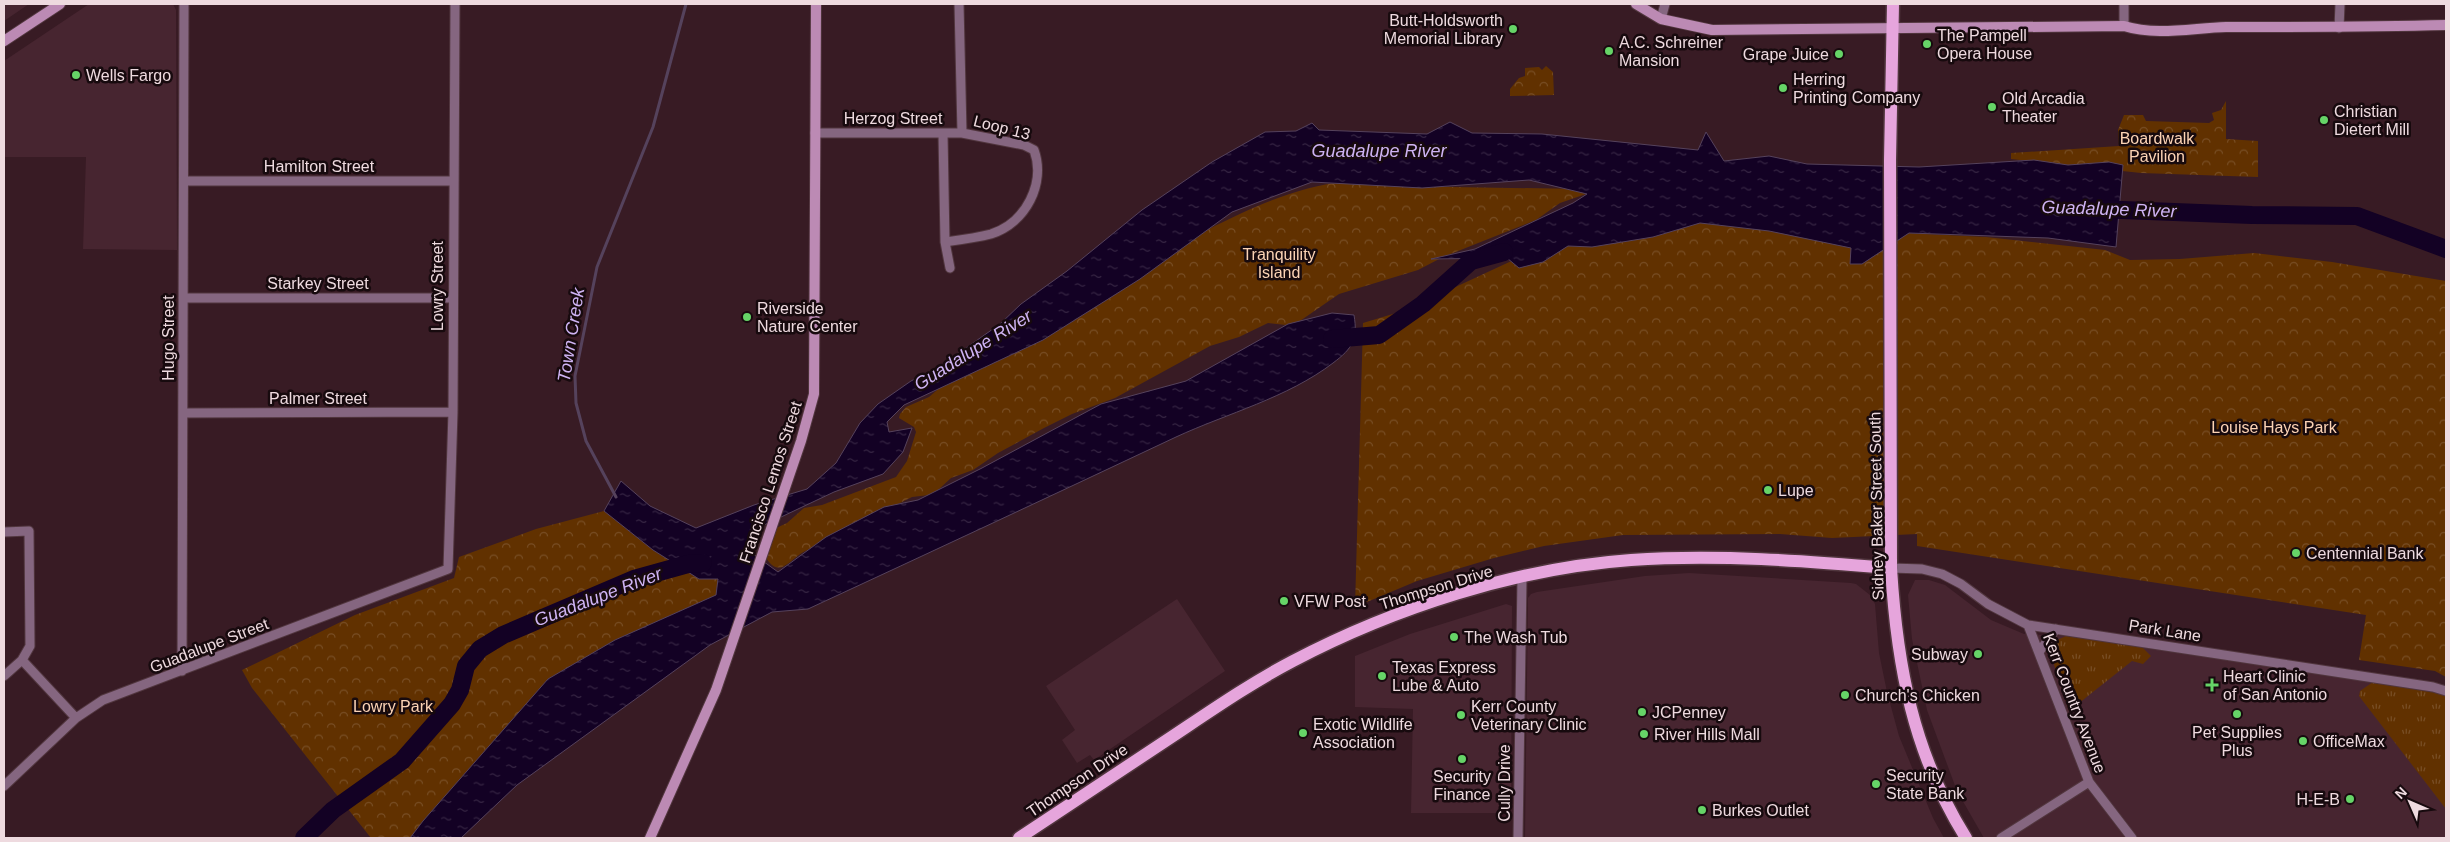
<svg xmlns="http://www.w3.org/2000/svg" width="2450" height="842" font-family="Arial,sans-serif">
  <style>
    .built { fill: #472530 }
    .grass { fill: url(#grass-tufts) }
    .park { fill: url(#park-crowns) }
    .water { fill: url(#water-ripples); stroke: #55425c }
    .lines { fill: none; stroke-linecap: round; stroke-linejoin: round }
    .stream { stroke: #55425c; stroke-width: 3 }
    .river { stroke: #130124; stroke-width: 18 }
    .street-casing { stroke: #51363e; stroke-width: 11 }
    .secondary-casing { stroke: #51363e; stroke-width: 12 }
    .primary-casing { stroke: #51363e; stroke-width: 15 }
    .street { stroke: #856680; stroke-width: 9 }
    .secondary { stroke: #bc8ab4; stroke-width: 10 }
    .primary { stroke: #e6a5dc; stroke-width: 12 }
    .poi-dot { fill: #66d467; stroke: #170a0e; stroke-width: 2 }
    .labels { text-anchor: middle; stroke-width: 5; stroke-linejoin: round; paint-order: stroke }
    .poi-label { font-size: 16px; fill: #eedadf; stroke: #170a0e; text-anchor: start }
    .street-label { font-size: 16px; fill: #eedadf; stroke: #170a0e }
    .park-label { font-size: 16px; fill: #fcd3b5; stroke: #170a0e }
    .water-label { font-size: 18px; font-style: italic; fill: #ceb3f3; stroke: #170a0e }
  </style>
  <defs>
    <pattern id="grass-tufts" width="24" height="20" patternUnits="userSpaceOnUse" patternTransform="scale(1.25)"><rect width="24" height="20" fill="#613100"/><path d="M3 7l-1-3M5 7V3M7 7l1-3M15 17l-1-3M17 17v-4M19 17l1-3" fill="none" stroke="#784e25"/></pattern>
    <pattern id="park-crowns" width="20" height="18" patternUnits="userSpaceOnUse" patternTransform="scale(1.25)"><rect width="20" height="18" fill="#613100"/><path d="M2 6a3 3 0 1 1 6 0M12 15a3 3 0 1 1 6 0" fill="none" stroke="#784e25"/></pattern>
    <pattern id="water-ripples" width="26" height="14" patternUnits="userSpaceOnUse" patternTransform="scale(1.25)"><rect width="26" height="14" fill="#130124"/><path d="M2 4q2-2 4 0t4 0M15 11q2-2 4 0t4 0" fill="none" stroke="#362543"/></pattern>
  </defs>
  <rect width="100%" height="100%" fill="#381b24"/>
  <path class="built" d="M4,4H29L4,21Z
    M89,4H173L176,10L177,250L83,249L86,157H4V61Z
    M1689,573L1851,583L1856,584L1870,595L1875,604L1879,653L1887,692L1899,736L1933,818L1944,838H1525L1528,598L1531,594L1537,592L1645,576Z
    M1915,580H1929L1945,585L1991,620L2024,634L2066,636L2434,692L2446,696V838H1984L1957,791L1927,710L1912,639L1908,595Z
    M1177,599L1225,671L1094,760L1090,755L1077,763L1062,740L1075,730L1046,686Z
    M1506,604L1512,606L1511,813H1411L1413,709L1355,707V656L1410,634Z"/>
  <path class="grass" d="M2066,636L2142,647L2151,656L2143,664L2132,661L2069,711L2050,652L2055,641Z
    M2373,682L2434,692L2446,696V809L2359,696L2360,691Z"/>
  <path class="park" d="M1546,66L1553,72L1554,95L1510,96V89L1519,78L1525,76V68L1539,67L1542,70Z
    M2226,101V139L2258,141V177L2141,173L2011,159V153L2119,146L2118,130L2124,115H2143L2146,121L2209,123L2214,120L2212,113L2221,110Z
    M1345,182L1451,187L1583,189L1586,194L1560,203L1536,220L1443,257L1418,270L1339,294L1297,323L1286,325L1268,323L1239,337L1210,346L1115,398L1072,414L1044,428L998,453L973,470L951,478L938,490L929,495L912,497L900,503L811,549C792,553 781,584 765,556L774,529L787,523L804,508L822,505L896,477L907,461L916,432L914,427L899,418L900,414L906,407L929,397L943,385L1209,229C1249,209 1300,185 1345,182Z
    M1700,223L1986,237L2105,250L2130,260L2180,259L2254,253L2332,262L2446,281V677L2435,671L2359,660L2366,615L1917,546V534L1832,538L1780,534L1623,535L1544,546L1494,558L1417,581L1355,607L1363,323L1406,310L1580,229Z
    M604,511L653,550L699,579H718L716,595L615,640L548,679L423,821L410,838H371L252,688L242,670L355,615L454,578L459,557L536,529Z"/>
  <path class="water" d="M1450,122L1472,133L1542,134L1698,150L1706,132L1724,161L1769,156L1807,164L1919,167L2034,160L2068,165L2109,162L2123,165L2116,247L2048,238L1909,233L1862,264H1850L1851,248L1769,231L1700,223L1653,237L1592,247L1568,246L1543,262L1519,268L1507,258L1431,259L1475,249L1573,203L1587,194L1529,180L1422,188L1312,182L1232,212L1140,279L1043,340L904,405L887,422L889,432L912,428L903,452L883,474L834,492L762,526L749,551L778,572L826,537L884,507L918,500L982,468L1101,404L1186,381L1288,324L1332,313L1354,315C1358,339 1353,348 1333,363C1287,398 1228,413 1176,437C1053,495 931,552 808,609L772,612L710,645L517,785L461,838H410L423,821L548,679L615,640L716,595L718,579H699L653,550L604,511L621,481L650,506L696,528L754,505L807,489L836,463L860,423L878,404L911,381L939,367L1000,324L1021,304L1067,271L1142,210L1212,162L1265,132L1296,131L1312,123L1319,130L1427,134Z"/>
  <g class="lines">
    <path class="stream" d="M616,497L586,441L576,403L575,376L597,267L653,127L686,4"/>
    <path class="river" d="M2096,209L2252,215L2357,216L2446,249
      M1332,339L1379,335L1423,304L1471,261L1504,252
      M304,838L333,810L402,761L452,704L460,690L466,666L480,649L503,635L634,579L688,564L703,563"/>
    <defs>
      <path id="street" d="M2124,4V26
        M1661,19L1665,4
        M2339,28L2340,4
        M815,133H962L959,4
        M943,134L945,242C960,240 976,238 991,234C1026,223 1046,183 1034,150L1024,145L962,133
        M184,181H454
        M945,242L950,268
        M183,298H452
        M183,413L453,412
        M4,532L29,531L30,646L22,660L4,676
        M1891,568L1922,569L1942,574L1961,584L1988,604L2028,625L2433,687L2446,691
        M2028,625L2089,782L2132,838
        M2039,652L2056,629
        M22,660L76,718
        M182,671L184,4
        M4,786L76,718L103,700L448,569L453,412L455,4
        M1518,838L1522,578
        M2001,838L2089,782"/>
      <path id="secondary" d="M1636,4L1661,19L1712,30L2124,26C2156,36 2192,28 2226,27C2299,27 2373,27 2446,25
        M4,41L60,4
        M650,838L716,690L801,441L814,394L816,4"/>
      <path id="primary" d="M1893,4L1890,160L1891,568C1897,666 1913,753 1966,838
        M1019,838C1070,804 1121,770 1173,736C1212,710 1251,683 1293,661C1394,608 1517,568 1631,560C1718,554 1805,561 1891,568"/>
    </defs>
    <use href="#street" class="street-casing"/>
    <use href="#secondary" class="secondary-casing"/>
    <use href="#primary" class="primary-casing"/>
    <use href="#street" class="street"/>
    <use href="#secondary" class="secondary"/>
    <use href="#primary" class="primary"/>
  </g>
  <g class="poi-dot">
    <circle cx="1513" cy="29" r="5"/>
    <circle cx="1927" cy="44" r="5"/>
    <circle cx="1609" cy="51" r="5"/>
    <circle cx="1839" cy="54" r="5"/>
    <circle cx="76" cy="75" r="5"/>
    <circle cx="1783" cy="88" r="5"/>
    <circle cx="1992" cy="107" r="5"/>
    <circle cx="2324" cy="120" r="5"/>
    <circle cx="747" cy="317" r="5"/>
    <circle cx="1768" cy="490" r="5"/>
    <circle cx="2296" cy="553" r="5"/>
    <circle cx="1284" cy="601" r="5"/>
    <circle cx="1454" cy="637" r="5"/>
    <circle cx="1978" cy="654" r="5"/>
    <circle cx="1382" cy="676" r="5"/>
    <path d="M2209.5 677.5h5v5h5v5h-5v5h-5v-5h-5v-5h5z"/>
    <circle cx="1845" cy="695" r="5"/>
    <circle cx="1642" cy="712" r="5"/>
    <circle cx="2237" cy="714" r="5"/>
    <circle cx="1461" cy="715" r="5"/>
    <circle cx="1303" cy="733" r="5"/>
    <circle cx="1644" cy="734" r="5"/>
    <circle cx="2303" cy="741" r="5"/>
    <circle cx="1462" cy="759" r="5"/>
    <circle cx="1876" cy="784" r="5"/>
    <circle cx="2350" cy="799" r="5"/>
    <circle cx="1702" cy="810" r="5"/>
  </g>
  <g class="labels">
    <g class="poi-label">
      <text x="1503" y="26" text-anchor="end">Butt-Holdsworth<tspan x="1503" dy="18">Memorial Library</tspan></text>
      <text x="1937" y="41">The Pampell<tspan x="1937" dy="18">Opera House</tspan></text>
      <text x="1619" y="48">A.C. Schreiner<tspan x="1619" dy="18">Mansion</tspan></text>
      <text x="1829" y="60" text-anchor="end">Grape Juice</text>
      <text x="86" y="81">Wells Fargo</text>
      <text x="1793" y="85">Herring<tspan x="1793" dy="18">Printing Company</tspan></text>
      <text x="2002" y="104">Old Arcadia<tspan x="2002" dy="18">Theater</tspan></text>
      <text x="2334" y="117">Christian<tspan x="2334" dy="18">Dietert Mill</tspan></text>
      <text x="757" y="314">Riverside<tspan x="757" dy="18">Nature Center</tspan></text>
      <text x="1778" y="496">Lupe</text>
      <text x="2306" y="559">Centennial Bank</text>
      <text x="1294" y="607">VFW Post</text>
      <text x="1464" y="643">The Wash Tub</text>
      <text x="1968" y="660" text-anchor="end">Subway</text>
      <text x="1392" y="673">Texas Express<tspan x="1392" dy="18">Lube &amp; Auto</tspan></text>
      <text x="2223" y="682">Heart Clinic<tspan x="2223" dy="18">of San Antonio</tspan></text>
      <text x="1855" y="701">Church's Chicken</text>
      <text x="1471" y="712">Kerr County<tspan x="1471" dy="18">Veterinary Clinic</tspan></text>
      <text x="1652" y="718">JCPenney</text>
      <text x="1313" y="730">Exotic Wildlife<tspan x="1313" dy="18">Association</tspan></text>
      <text x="2237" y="738" text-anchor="middle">Pet Supplies<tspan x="2237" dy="18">Plus</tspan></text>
      <text x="1654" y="740">River Hills Mall</text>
      <text x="2313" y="747">OfficeMax</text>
      <text x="1886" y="781">Security<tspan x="1886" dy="18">State Bank</tspan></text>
      <text x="1462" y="782" text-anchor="middle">Security<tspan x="1462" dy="18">Finance</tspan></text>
      <text x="2340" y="805" text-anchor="end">H-E-B</text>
      <text x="1712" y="816">Burkes Outlet</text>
    </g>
    <g class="street-label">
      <text x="893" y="124">Herzog Street</text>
      <text transform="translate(1002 127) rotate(14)" y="6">Loop 13</text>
      <text x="319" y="172">Hamilton Street</text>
      <text x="318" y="289">Starkey Street</text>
      <text transform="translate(437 286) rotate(-90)" y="6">Lowry Street</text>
      <text transform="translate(168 338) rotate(-90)" y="6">Hugo Street</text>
      <text x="318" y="404">Palmer Street</text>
      <text transform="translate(770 482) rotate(-72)" y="6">Francisco Lemos Street</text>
      <text transform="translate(1876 506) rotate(-91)" y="6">Sidney Baker Street South</text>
      <text transform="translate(1436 587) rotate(-17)" y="6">Thompson Drive</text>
      <text transform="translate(2165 630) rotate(9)" y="6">Park Lane</text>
      <text transform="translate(209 645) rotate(-21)" y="6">Guadalupe Street</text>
      <text transform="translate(2075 703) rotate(69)" y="6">Kerr Country Avenue</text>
      <text transform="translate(1077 780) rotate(-34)" y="6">Thompson Drive</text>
      <text transform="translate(1504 783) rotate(-90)" y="6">Cully Drive</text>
    </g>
    <g class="park-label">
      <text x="2157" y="144">Boardwalk<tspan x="2157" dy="18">Pavilion</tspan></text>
      <text x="1279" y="260">Tranquility<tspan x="1279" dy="18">Island</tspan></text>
      <text x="2274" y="433">Louise Hays Park</text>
      <text x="393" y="712">Lowry Park</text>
    </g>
    <g class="water-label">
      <text x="1379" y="157">Guadalupe River</text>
      <text transform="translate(2109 209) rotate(2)" y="6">Guadalupe River</text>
      <text transform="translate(571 335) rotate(-81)" y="6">Town Creek</text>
      <text transform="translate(973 350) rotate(-32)" y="6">Guadalupe River</text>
      <text transform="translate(598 597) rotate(-21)" y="6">Guadalupe River</text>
    </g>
  </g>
  <rect width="2450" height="842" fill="none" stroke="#eedadf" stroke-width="10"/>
  <g transform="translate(2410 802) rotate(315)" stroke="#170a0e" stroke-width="4" paint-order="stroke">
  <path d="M0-4L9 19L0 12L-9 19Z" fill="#eedadf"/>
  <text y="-8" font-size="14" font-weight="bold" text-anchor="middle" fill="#eedadf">N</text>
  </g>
</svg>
